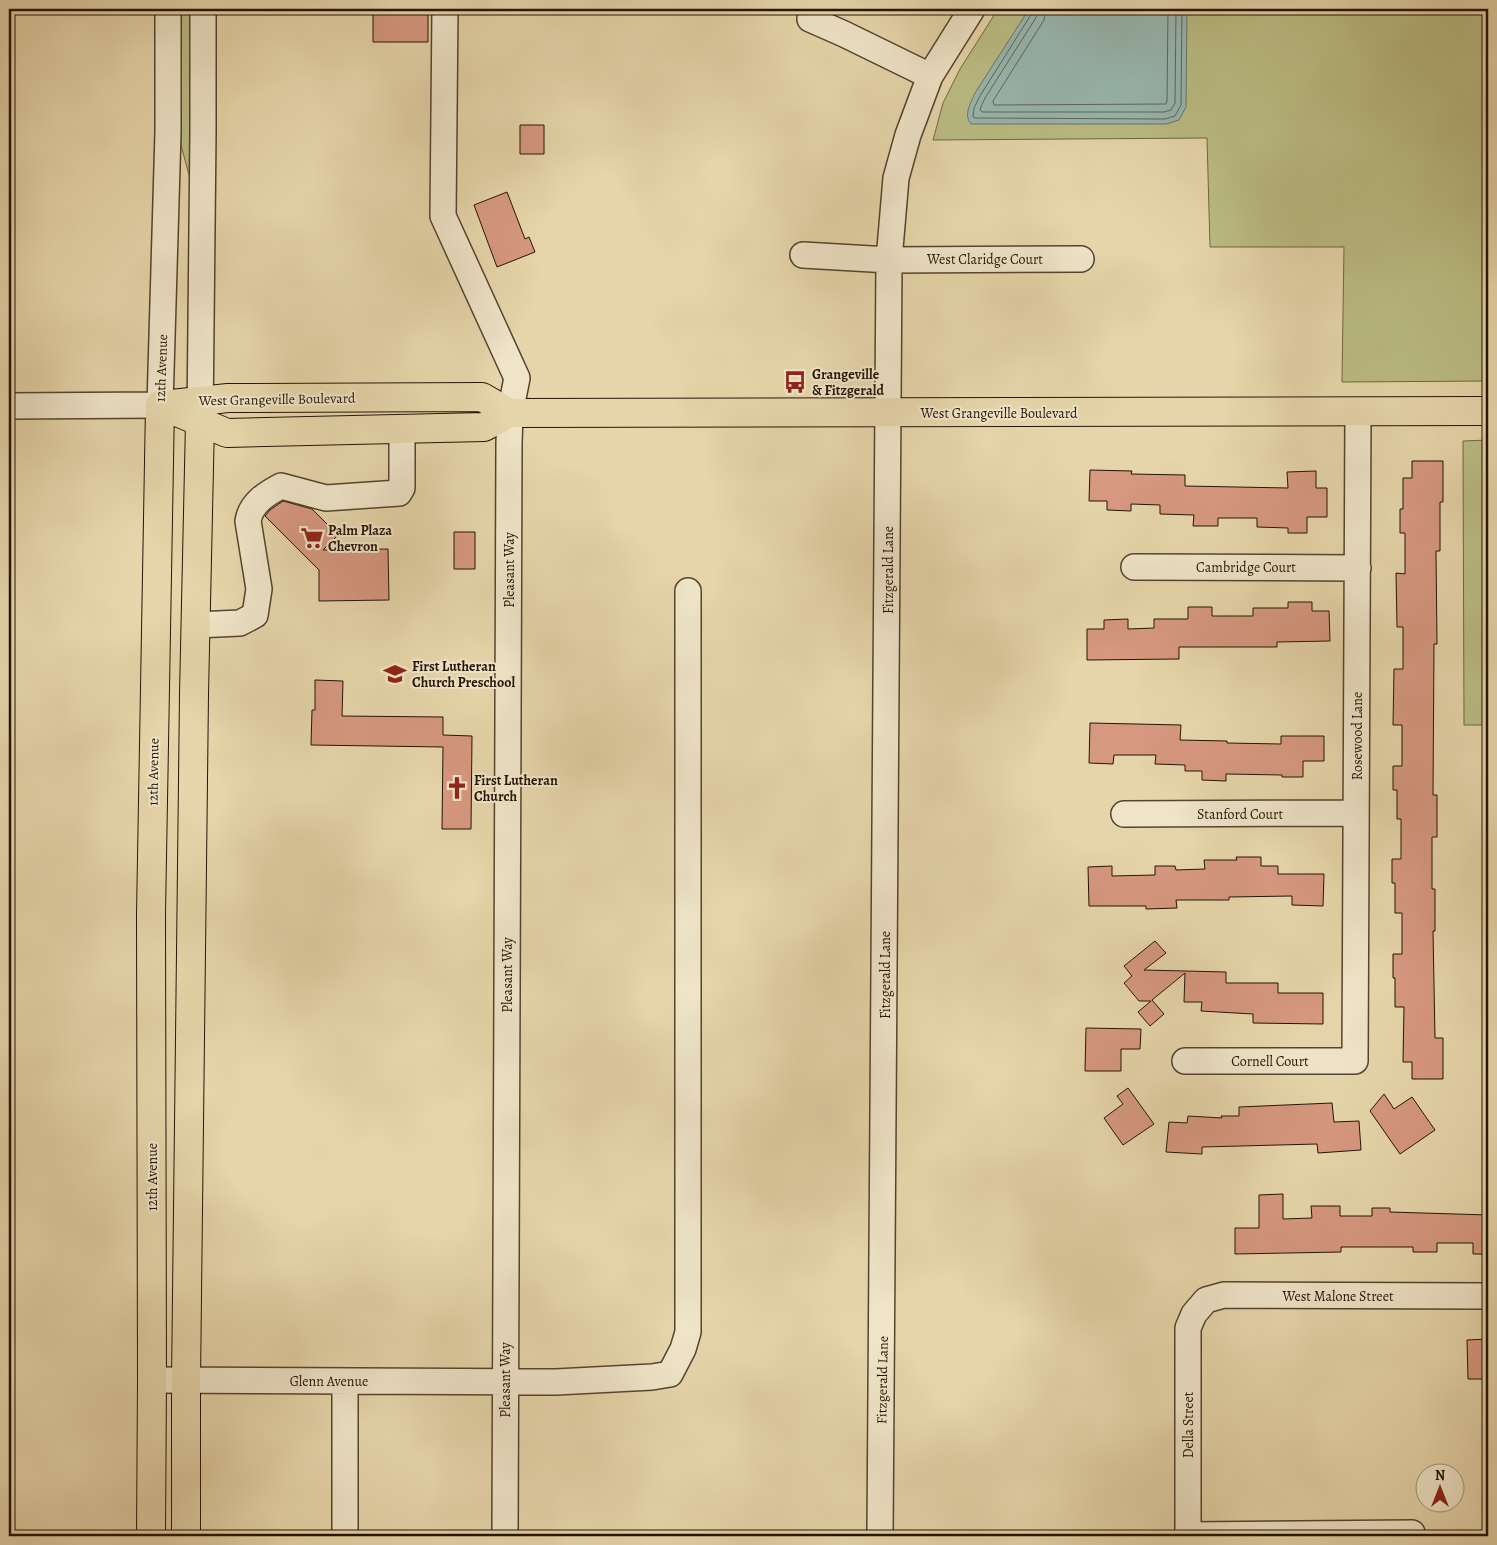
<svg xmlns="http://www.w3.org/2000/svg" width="1497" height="1545" font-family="Alegreya,serif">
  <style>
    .green { fill: #bbbc84; stroke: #6f6844 }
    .water { fill: #98b7b0; stroke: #69766c }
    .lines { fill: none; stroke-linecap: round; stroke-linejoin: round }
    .shore { stroke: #5e665a; stroke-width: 1 }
    .building { fill: #d69880; stroke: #231405 }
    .minor-casing { stroke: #54442e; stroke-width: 28 }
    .major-casing { stroke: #231405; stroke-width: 30 }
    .minor { stroke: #efe4c8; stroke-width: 25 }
    .major { stroke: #e6d5aa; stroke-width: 28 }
    .labels { text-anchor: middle; stroke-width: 4; stroke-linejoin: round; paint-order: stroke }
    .street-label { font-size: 14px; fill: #231405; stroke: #efe4c8 }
    .poi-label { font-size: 14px; font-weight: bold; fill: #231405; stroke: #efe4c8; text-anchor: start }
  </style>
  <rect width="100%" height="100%" fill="#e6d5aa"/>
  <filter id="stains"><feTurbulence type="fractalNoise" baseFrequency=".004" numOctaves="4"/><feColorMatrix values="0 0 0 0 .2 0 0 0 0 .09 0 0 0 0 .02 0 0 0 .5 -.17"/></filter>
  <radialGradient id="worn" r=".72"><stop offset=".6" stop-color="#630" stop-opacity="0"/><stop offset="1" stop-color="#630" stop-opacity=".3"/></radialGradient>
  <path class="green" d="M180,9H193L194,173L189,175L181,145Z
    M998,9H1488V381L1342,382L1344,247H1210L1207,138L933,140L943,103L960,69Z
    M1488,440V725H1464L1463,441Z"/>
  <path class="water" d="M1029,9H1187L1186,107L1179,120L1166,124H971C963,115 971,102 975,93Z"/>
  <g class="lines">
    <path class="shore" d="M1033,9L1032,13L980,96L974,108L973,116L974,118L1165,119L1175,116L1181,105L1182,9
      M1039,9L1037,16L985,98L980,109L982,112H1164L1171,110L1175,103L1176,9
      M1046,9L1044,20L993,101L994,105L1166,104L1167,101L1168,9"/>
  </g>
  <path class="building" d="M373,9H428V42H373Z
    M520,125H544V154H520Z
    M507,192L525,239L529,237L535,252L497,267L474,205Z
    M1412,461H1443V502H1440V551H1436L1437,644H1434L1433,795H1437V837H1432V889H1435V931H1433L1435,1038H1443V1079H1412V1062H1403L1404,1007H1395V978H1393V954H1402V913H1395V883H1392V859H1401V819H1397V790H1393V766H1402V725H1393L1394,669H1403V627H1397L1396,573L1405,574V533H1400V509H1403V478H1412Z
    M1090,470L1132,471L1131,474L1185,475V486L1288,488L1287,472L1316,471V488H1327V517H1307V533H1288V528L1257,527V518H1218V526H1193L1194,515L1160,514V505L1131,504V511L1107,510V501H1089Z
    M283,501L312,509L338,535L323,550L388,549L389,600L319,601V570L265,516L270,510Z
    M454,532H475V569H454Z
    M1288,602H1312V611H1329L1330,641L1277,642V647H1179V659L1087,660V629H1104V620L1128,619V629L1154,628V619H1188V607H1212V616H1253V608H1288Z
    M315,680L343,681L342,716L443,717V735L472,736L471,829H442L443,747L311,745L312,710H315Z
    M1090,723L1181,725L1180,740L1227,741V743L1281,744V736H1324V761H1303V777H1282V775L1226,774V781L1202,780V771H1185V765L1155,764L1156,755H1114L1113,764L1089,763Z
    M1236,857H1261V866H1278V874H1324L1323,906L1292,905V896L1229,897V900H1176L1177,908L1146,909V906H1089L1088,867L1112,866V876L1155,875V866H1175L1176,870L1205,869L1204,860H1237Z
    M1155,941L1166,953L1144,970L1226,972V983H1278V993H1323V1024L1253,1023V1014L1201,1011L1202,1002H1184L1185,973L1152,1000L1164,1014L1150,1026L1138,1012L1151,1001H1139L1124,983L1132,976L1124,966Z
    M1086,1028L1141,1029L1140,1049H1121V1071H1085Z
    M1128,1088L1154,1124L1123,1145L1104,1118L1123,1104L1117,1096Z
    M1384,1094L1394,1109L1412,1097L1435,1130L1400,1154L1370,1111Z
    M1332,1103L1334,1122L1359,1121L1361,1150L1318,1153L1317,1144L1202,1147V1154L1166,1152L1169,1122L1187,1123L1188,1116L1222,1118L1221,1116H1239V1107Z
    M1283,1194V1219L1312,1218L1311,1206H1340V1216H1372V1208H1390V1212L1488,1215V1254H1473V1243H1437V1252H1413V1247H1341V1252L1235,1254V1228H1259V1195Z
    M1488,1339V1379H1468L1467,1340Z"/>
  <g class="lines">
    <defs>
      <path id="minor" d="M445,9L443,216L517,378L510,413L509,443L505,1536
        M810,19L844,34L930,76
        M803,255L889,260L1081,259
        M9,406L160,405L168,132V9
        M200,420L203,132V9
        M1134,567L1358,568
        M196,625L240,623L255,615L259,589L248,521C251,503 266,494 281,486L326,498L399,493L402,488V429
        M1124,814L1356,813
        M1185,1061H1355L1358,411
        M152,1380L556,1382L652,1377L670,1374L683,1349L688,1332V591
        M345,1381V1536
        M1188,1535L1412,1533
        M880,1536L889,260L896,178L908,135L930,76L972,9
        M1188,1536V1328L1194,1314L1206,1300L1224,1295L1488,1296"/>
      <path id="major" d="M160,405L227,433L484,427L510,413L1488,411
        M162,405L228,398L482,397L510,413
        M151,1536L152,1380L151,914L160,405
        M186,1536V1381L194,694L200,422"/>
    </defs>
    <use href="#minor" class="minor-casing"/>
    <use href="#major" class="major-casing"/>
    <use href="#minor" class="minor"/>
    <use href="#major" class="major"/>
  </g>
  <defs>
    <symbol id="bus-bare" viewBox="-9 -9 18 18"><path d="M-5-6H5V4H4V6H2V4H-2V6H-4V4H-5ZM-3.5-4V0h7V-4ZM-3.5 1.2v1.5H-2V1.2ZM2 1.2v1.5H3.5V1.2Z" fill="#8f2418" stroke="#efe4c8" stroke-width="2.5" paint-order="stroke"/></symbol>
    <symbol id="supermarket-bare" viewBox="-9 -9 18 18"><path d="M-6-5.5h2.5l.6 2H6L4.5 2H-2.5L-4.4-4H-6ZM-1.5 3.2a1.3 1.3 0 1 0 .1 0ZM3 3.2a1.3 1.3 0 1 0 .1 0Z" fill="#8f2418" stroke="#efe4c8" stroke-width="2.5" paint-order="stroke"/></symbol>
    <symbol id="school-bare" viewBox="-9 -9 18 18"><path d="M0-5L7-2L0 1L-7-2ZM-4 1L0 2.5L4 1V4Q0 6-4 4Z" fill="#8f2418" stroke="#efe4c8" stroke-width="2.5" paint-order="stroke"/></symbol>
    <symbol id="church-bare" viewBox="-9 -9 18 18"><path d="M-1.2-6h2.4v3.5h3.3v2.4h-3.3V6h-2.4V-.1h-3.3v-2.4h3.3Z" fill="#8f2418" stroke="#efe4c8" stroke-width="2.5" paint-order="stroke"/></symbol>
  </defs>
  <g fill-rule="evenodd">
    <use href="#bus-bare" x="779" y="366" width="32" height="32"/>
    <use href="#supermarket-bare" x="296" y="522" width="32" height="32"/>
    <use href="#school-bare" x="379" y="658" width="32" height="32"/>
    <use href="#church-bare" x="441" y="772" width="32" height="32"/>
  </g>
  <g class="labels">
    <g class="street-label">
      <text x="985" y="264">West Claridge Court</text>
      <text transform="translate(161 368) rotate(-88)" y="5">12th Avenue</text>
      <text transform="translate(277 399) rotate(-1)" y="5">West Grangeville Boulevard</text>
      <text x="999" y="418">West Grangeville Boulevard</text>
      <text x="1246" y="572">Cambridge Court</text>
      <text transform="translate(509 570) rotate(-90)" y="5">Pleasant Way</text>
      <text transform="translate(888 570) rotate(-90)" y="5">Fitzgerald Lane</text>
      <text transform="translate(1357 736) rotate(-90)" y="5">Rosewood Lane</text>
      <text transform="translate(153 772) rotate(-89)" y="5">12th Avenue</text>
      <text x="1240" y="819">Stanford Court</text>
      <text transform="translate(507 975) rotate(-90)" y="5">Pleasant Way</text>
      <text transform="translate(885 975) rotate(-90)" y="5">Fitzgerald Lane</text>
      <text x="1270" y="1066">Cornell Court</text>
      <text transform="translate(152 1177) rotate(-90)" y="5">12th Avenue</text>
      <text x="1338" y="1301">West Malone Street</text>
      <text transform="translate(505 1380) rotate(-90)" y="5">Pleasant Way</text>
      <text transform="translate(882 1380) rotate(-89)" y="5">Fitzgerald Lane</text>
      <text x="329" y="1386">Glenn Avenue</text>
      <text transform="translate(1188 1425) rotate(-90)" y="5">Della Street</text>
    </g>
    <g class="poi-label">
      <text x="812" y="379">Grangeville<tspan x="812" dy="16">&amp; Fitzgerald</tspan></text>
      <text x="328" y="535">Palm Plaza<tspan x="328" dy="16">Chevron</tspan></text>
      <text x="412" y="671">First Lutheran<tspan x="412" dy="16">Church Preschool</tspan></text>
      <text x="474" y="785">First Lutheran<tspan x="474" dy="16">Church</tspan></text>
    </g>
  </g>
  <rect width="1497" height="1545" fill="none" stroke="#e6d5aa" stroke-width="30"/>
  <rect x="10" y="10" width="1477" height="1525" fill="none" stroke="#231405" stroke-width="2.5"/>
  <rect x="15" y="15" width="1467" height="1515" fill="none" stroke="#231405"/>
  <g transform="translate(1440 1488)"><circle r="24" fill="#efe4c8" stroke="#9d917a"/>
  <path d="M0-4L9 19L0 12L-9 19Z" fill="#8f2418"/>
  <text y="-8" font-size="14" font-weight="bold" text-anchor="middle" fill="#231405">N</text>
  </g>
  <rect width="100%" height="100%" filter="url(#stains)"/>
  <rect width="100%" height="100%" fill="url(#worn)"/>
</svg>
